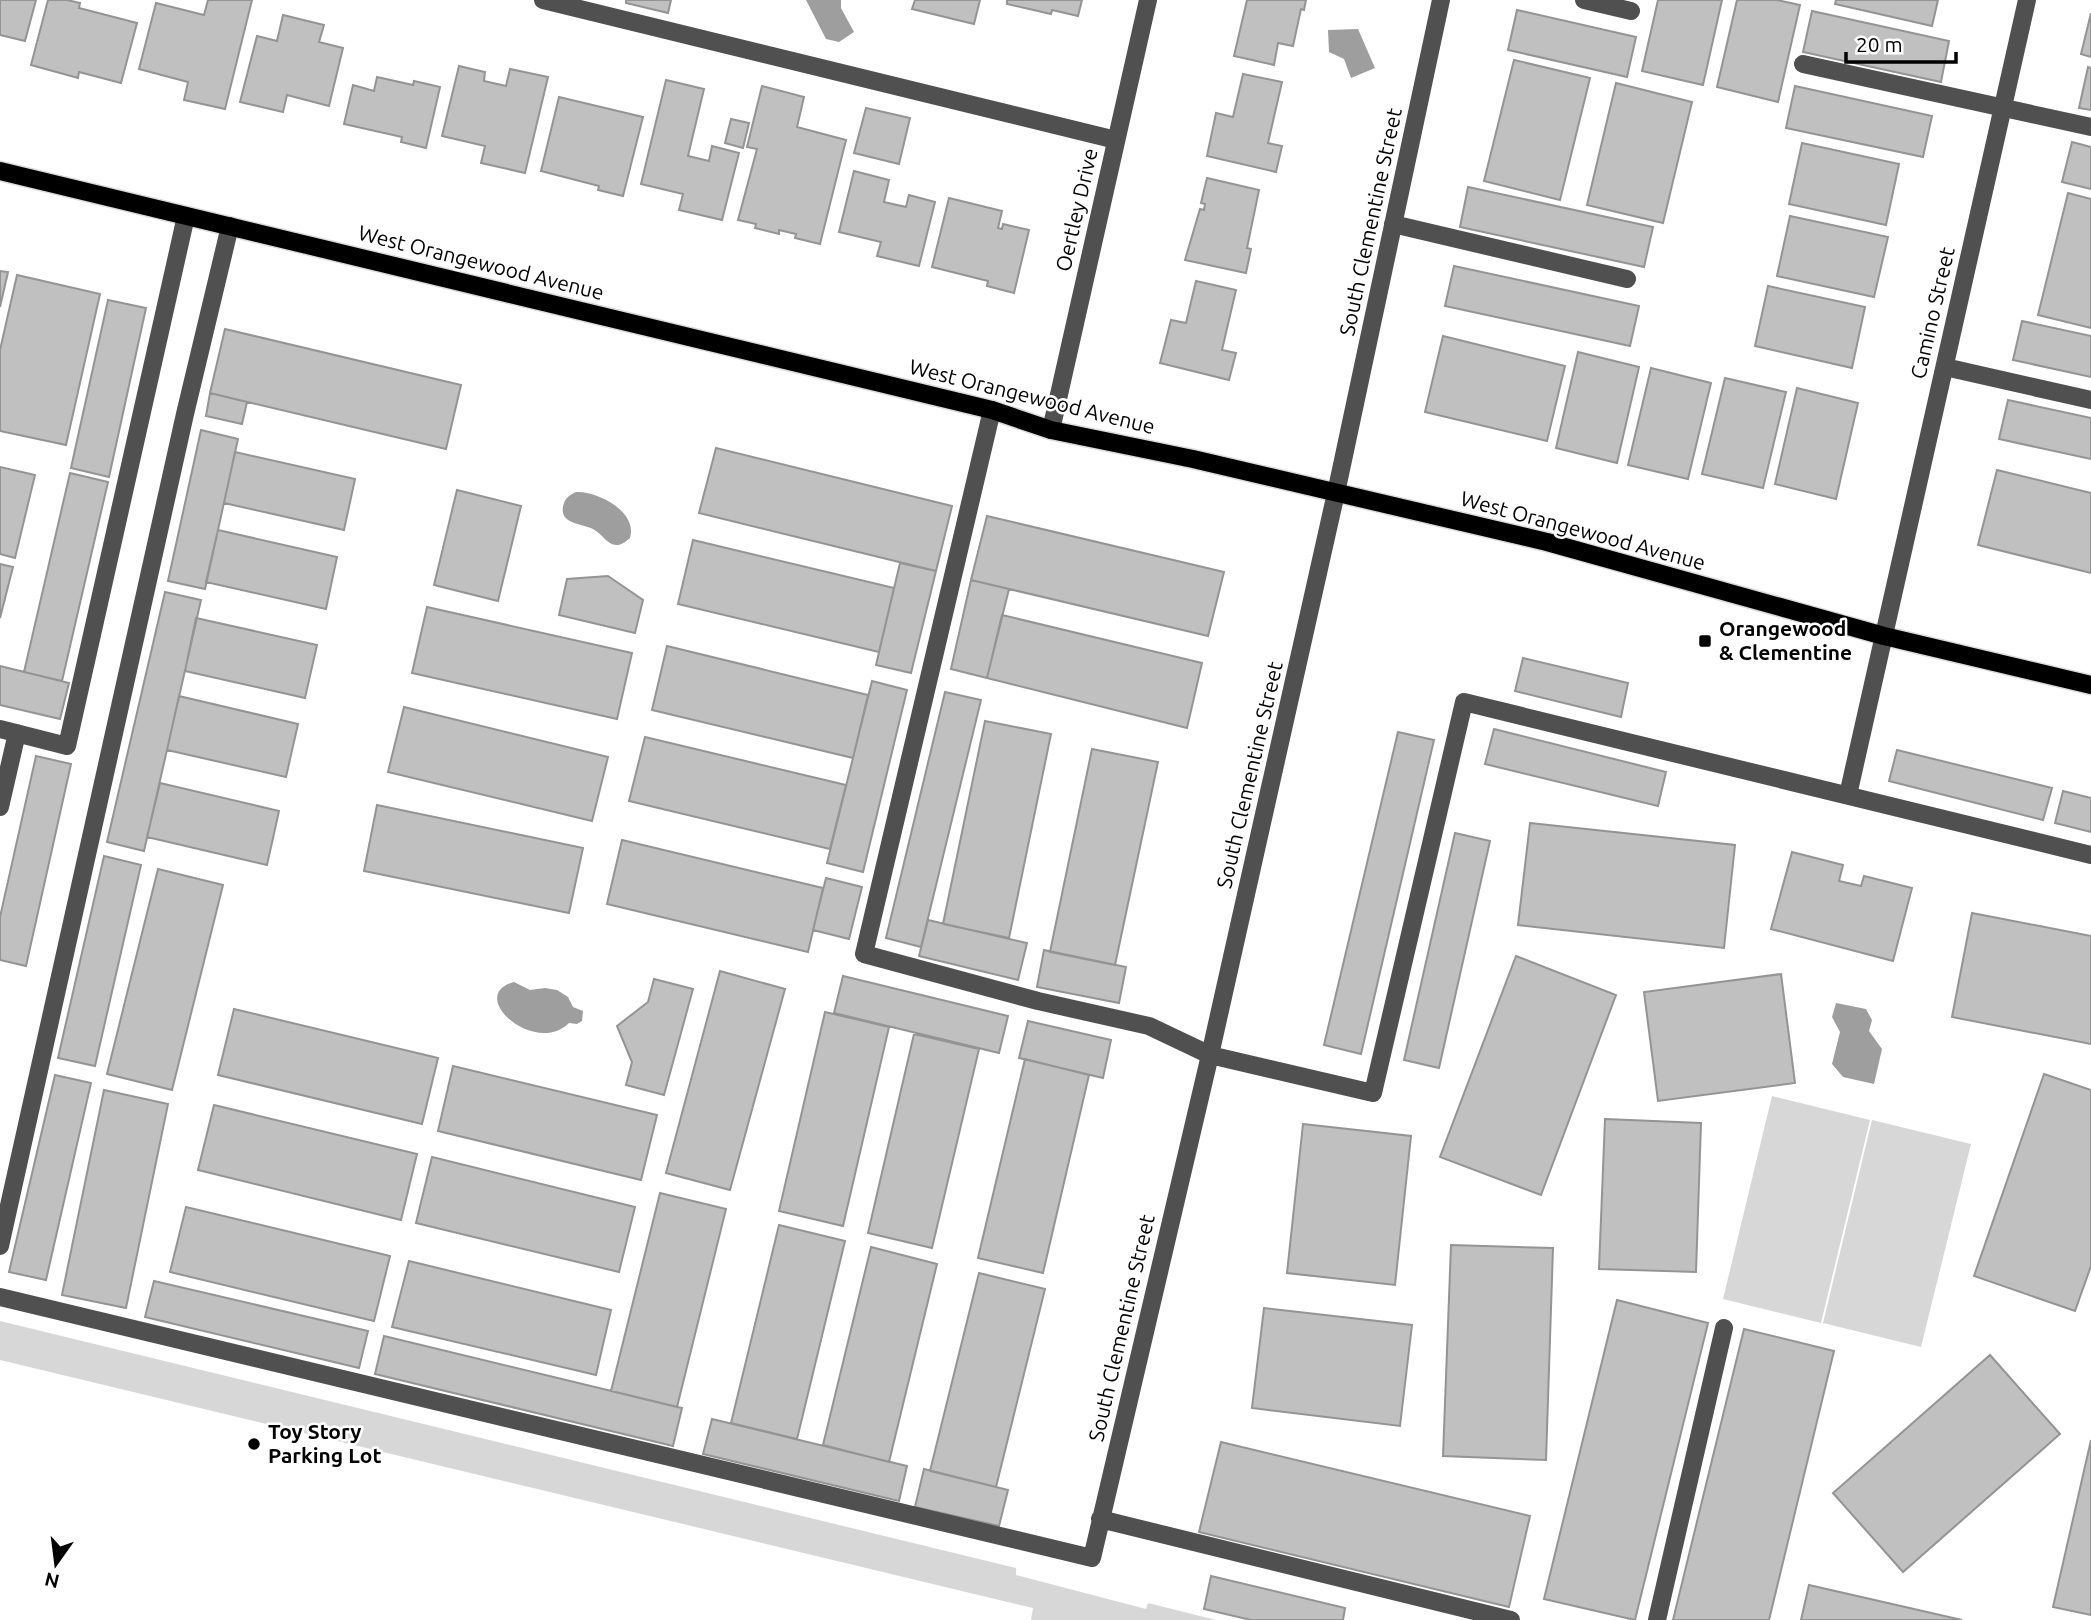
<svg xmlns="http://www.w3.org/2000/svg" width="2091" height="1620" font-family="Ubuntu,sans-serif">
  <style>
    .green { fill: #d7d7d7 }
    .water { fill: #9e9e9e }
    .building { fill: #c0c0c0; stroke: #949494; stroke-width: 2 }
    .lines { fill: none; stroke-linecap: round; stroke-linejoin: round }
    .major-casing { stroke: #dbdbdb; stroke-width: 21 }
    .minor { stroke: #505050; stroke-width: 18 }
    .major { stroke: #000; stroke-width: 18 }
    .poi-dot { fill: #000; stroke: #fff; stroke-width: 2.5 }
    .labels { text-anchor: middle; stroke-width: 5; stroke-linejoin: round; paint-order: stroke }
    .street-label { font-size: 21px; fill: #000; stroke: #fff }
    .poi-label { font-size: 21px; font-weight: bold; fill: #000; stroke: #fff; text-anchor: start }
  </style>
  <rect width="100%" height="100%" fill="#fff"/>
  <path class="green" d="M1772,1096L1870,1120L1821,1323L1723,1299Z
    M1872,1120L1971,1144L1921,1347L1823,1323Z
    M0,1321L1016,1568V1575L1146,1609L1148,1603L1216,1620H1031L1033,1608L0,1360Z"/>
  <path class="water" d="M806,0H841V8L854,32L839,42L826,39Z
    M1358,29L1375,68L1351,78L1344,59L1329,52L1328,30Z
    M576,492C598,491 638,512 630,538C611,555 607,537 593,529C580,523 557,524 564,503C566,497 570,495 576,492Z
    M514,982L530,990L545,988L557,990L568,997L573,1007L583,1011L582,1021L577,1024L569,1023C535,1057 465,995 514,982Z
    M1836,1003L1866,1009L1872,1020L1869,1031L1882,1049L1874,1084L1843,1077L1832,1064L1840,1032L1832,1017Z"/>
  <path class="building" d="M0,0H36L25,41L0,35Z
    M48,0H67L80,3L79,8L137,23L121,83L79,72L78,78L31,65Z
    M208,0H252L225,109L184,100L188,82L139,69L156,3L204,15Z
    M626,0H671L668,13L626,3Z
    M915,0H980L974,24L912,9Z
    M1007,0H1082L1078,16L1052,10L1051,14L1007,4Z
    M1247,0H1306L1304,10L1301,9L1293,46L1278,43L1274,65L1234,56Z
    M1658,0H1722L1703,85L1642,71Z
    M1737,0H1777L1800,5L1778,102L1717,87Z
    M1836,0H1938L1932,26L1835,4Z
    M1517,10L1636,37L1627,77L1508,50Z
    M1812,11L1949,41L1941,82L1803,52Z
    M2091,13V57L2081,54Z
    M283,15L324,25L319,42L343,48L329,106L287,95L283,112L240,102L257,36L277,41Z
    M1514,60L1590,78L1560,200L1484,181Z
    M459,66L485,72L484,81L506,86L510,69L548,77L525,173L481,163L485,146L442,136Z
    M2088,67L2091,68V110L2079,108Z
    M1243,74L1282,82L1268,143L1282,146L1276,172L1207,156L1216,113L1233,117Z
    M377,77L413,85L414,81L440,87L426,148L401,142L402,137L344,124L353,85L374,91Z
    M666,80L704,89L688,156L709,161L712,146L739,153L722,220L679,210L683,194L641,184Z
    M1616,83L1692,102L1663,223L1587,205Z
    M762,86L804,97L797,127L846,140L820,244L795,238L796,234L779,230V234L755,228L756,224L738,220L757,149L747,147Z
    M1795,86L1932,116L1923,157L1786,128Z
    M559,97L643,117L623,196L598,190L599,186L541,171Z
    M866,108L910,118L899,164L854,153Z
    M731,119L749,123L743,148L725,143Z
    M2072,142L2091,147V189L2062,182Z
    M1802,143L1899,164L1886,225L1789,204Z
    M854,171L889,180L884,202L906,207L909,195L935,202L919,266L877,256L881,242L839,232Z
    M1207,178L1259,190L1247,248L1251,249L1246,273L1185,260L1200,209L1204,210L1205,204L1201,203Z
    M1468,187L1653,227L1644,267L1460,227Z
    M2068,193L2091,199V328L2038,315Z
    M949,198L1002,211L998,228L1002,229L1003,224L1029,230L1014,293L987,286L988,281L932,267Z
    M1790,216L1888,237L1874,297L1777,276Z
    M1454,266L1639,306L1630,346L1445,306Z
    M0,271L8,272L0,307Z
    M17,275L100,294L66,445L0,431V350Z
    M1196,281L1236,290L1222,350L1236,353L1229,380L1160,363L1171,320L1186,323Z
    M1768,286L1865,307L1852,368L1755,346Z
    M108,300L146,308L109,477L71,468Z
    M2022,321L2091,336V377L2013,360Z
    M225,329L461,385L446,449L210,393Z
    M1443,336L1565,366L1547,441L1425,412Z
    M1578,352L1639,367L1617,463L1556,448Z
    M1651,368L1711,383L1688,479L1628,465Z
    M1725,378L1786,392L1763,488L1702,474Z
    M1797,388L1858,403L1836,499L1775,484Z
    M210,393L247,402L242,424L206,416Z
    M2008,400L2091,418V459L1999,439Z
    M201,430L238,439L205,589L168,581Z
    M716,448L952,506L936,571L699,513Z
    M235,452L355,479L344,530L224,503Z
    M0,467L35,475L15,558L0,554Z
    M1997,470L2091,493V573L1978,545Z
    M70,473L108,482L62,681L24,672Z
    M457,490L521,506L498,601L434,585Z
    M987,516L1224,572L1208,636L971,580Z
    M218,530L337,557L326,609L206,582Z
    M693,540L894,588L879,652L678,604Z
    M900,563L936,571L911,673L876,665Z
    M0,564L13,567L0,618Z
    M608,576L643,600L635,633L559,615L567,579Z
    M971,580L1009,589L987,678L951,669Z
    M165,592L201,600L144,851L107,842Z
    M427,607L632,653L617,719L412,673Z
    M1002,615L1202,663L1187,728L987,678Z
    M196,618L317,645L305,698L185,671Z
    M667,646L868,695L853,758L652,710Z
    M1523,658L1628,683L1621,717L1515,691Z
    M0,666L69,683L60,719L0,705Z
    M872,681L907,690L863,872L827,863Z
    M945,692L981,700L921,947L886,938Z
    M179,696L298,724L286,777L167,750Z
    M404,707L608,757L592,821L388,772Z
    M985,721L1051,734L1009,938L943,924Z
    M1494,729L1666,772L1658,806L1485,764Z
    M1398,732L1434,740L1361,1054L1324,1045Z
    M645,737L846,785L830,849L629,801Z
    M1092,749L1158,762L1115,965L1050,952Z
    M1897,750L2052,788L2043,820L1889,781Z
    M36,756L71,764L26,966L0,960V917Z
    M160,783L279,811L267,865L147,837Z
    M2063,791L2091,798V832L2055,823Z
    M377,805L583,848L569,913L364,871Z
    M1530,823L1735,845L1724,948L1518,925Z
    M1455,833L1490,841L1439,1068L1404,1060Z
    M622,840L823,888L808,952L607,904Z
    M1792,852L1843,865L1839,881L1861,886L1864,876L1912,888L1893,961L1771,929Z
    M104,856L141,865L95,1066L58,1058Z
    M158,869L223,885L172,1090L107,1074Z
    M826,878L862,887L849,939L813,930Z
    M1972,913L2091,936V1044L1952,1017Z
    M928,920L1027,943L1018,980L919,956Z
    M1044,950L1126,967L1119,1003L1037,987Z
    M1516,956L1616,995L1541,1195L1440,1157Z
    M720,971L785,989L730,1190L666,1173Z
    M1781,974L1795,1083L1658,1101L1644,992Z
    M843,976L1008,1016L999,1053L834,1013Z
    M654,979L693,989L664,1095L626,1085L632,1062L617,1026L648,1002Z
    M234,1009L438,1058L422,1124L218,1075Z
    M825,1012L889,1027L843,1226L779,1211Z
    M1028,1021L1111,1040L1103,1078L1019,1058Z
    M914,1034L979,1049L932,1248L868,1233Z
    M1025,1059L1089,1075L1043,1273L978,1258Z
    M453,1066L657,1115L641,1180L438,1131Z
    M2044,1074L2091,1090V1266L2075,1311L1974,1276Z
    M55,1075L91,1083L46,1280L9,1272Z
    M104,1090L168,1104L126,1308L62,1295Z
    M214,1105L417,1154L401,1220L198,1170Z
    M1605,1119L1701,1123L1696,1272L1599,1269Z
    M1303,1124L1411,1136L1395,1285L1287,1273Z
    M432,1157L635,1207L619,1272L416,1223Z
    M660,1193L726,1209L677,1407L611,1391Z
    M186,1207L390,1256L374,1321L170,1272Z
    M779,1225L845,1241L797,1439L731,1423Z
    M1451,1245L1553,1248L1546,1460L1443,1456Z
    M871,1247L937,1264L889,1462L823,1445Z
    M409,1261L611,1310L596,1375L392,1327Z
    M979,1273L1045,1289L996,1487L930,1471Z
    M154,1281L368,1331L359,1368L145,1317Z
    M1617,1300L1708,1323L1635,1620L1544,1599Z
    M1264,1308L1412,1325L1400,1426L1252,1408Z
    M1744,1329L1834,1351L1769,1620H1673Z
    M384,1336L682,1408L673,1446L375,1374Z
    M1990,1355L2060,1434L1903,1572L1833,1493Z
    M712,1419L907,1466L899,1501L703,1454Z
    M2091,1440V1615L2053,1607Z
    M1221,1442L1530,1516L1509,1607L1199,1532Z
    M924,1469L1008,1490L999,1526L915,1507Z
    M1211,1576L1345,1608L1343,1620H1251L1204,1609Z
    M1809,1585L1962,1620H1801Z"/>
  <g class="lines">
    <defs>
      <path id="major" d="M0,171L992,410L1051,430L1193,459L1547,542L1884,636L2091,685"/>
    </defs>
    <use href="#major" class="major-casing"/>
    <path class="minor" d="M543,0L1116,140
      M1584,0L1631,11
      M1803,64L2091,127
      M1393,224L1627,279
      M1945,367L2091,400
      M992,410L864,954L1038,1001L1149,1026L1210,1055L1373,1093L1464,702L2091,855
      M1051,430L1148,0
      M0,729L67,746L186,216
      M1848,795L2027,0
      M0,807L17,733
      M0,1246L185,414L230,226
      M0,1297L1092,1558L1210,1055L1336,493L1441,0
      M1100,1519L1511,1620
      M1657,1620L1724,1328"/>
    <use href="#major" class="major"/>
  </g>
  <g class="poi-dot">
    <rect x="1698" y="634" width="14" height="14" rx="3.5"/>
    <circle cx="254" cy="1444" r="7"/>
  </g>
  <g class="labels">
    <g class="street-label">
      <text transform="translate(1077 210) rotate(-77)" y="7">Oertley Drive</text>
      <text transform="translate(1371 222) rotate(-78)" y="7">South Clementine Street</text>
      <text transform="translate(481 263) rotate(14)" y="7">West Orangewood Avenue</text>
      <text transform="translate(1933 313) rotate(-77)" y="7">Camino Street</text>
      <text transform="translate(1032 397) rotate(14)" y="7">West Orangewood Avenue</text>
      <text transform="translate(1583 531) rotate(15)" y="7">West Orangewood Avenue</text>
      <text transform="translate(1250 775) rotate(-77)" y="7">South Clementine Street</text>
      <text transform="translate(1122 1328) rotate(-77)" y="7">South Clementine Street</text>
    </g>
    <g class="poi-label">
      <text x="1719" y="636">Orangewood<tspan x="1719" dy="24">&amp; Clementine</tspan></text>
      <text x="268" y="1439">Toy Story<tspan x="268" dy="24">Parking Lot</tspan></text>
    </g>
  </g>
  <g transform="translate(56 1564) rotate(194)" stroke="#ffffff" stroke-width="5" paint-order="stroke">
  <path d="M0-5L12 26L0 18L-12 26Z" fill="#000000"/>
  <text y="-10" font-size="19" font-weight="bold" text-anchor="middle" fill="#000000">N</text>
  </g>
  <path d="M1846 52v10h110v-10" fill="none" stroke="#000000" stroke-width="3.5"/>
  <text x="1856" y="52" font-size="21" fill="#000000" stroke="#ffffff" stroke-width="5" paint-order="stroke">20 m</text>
</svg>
